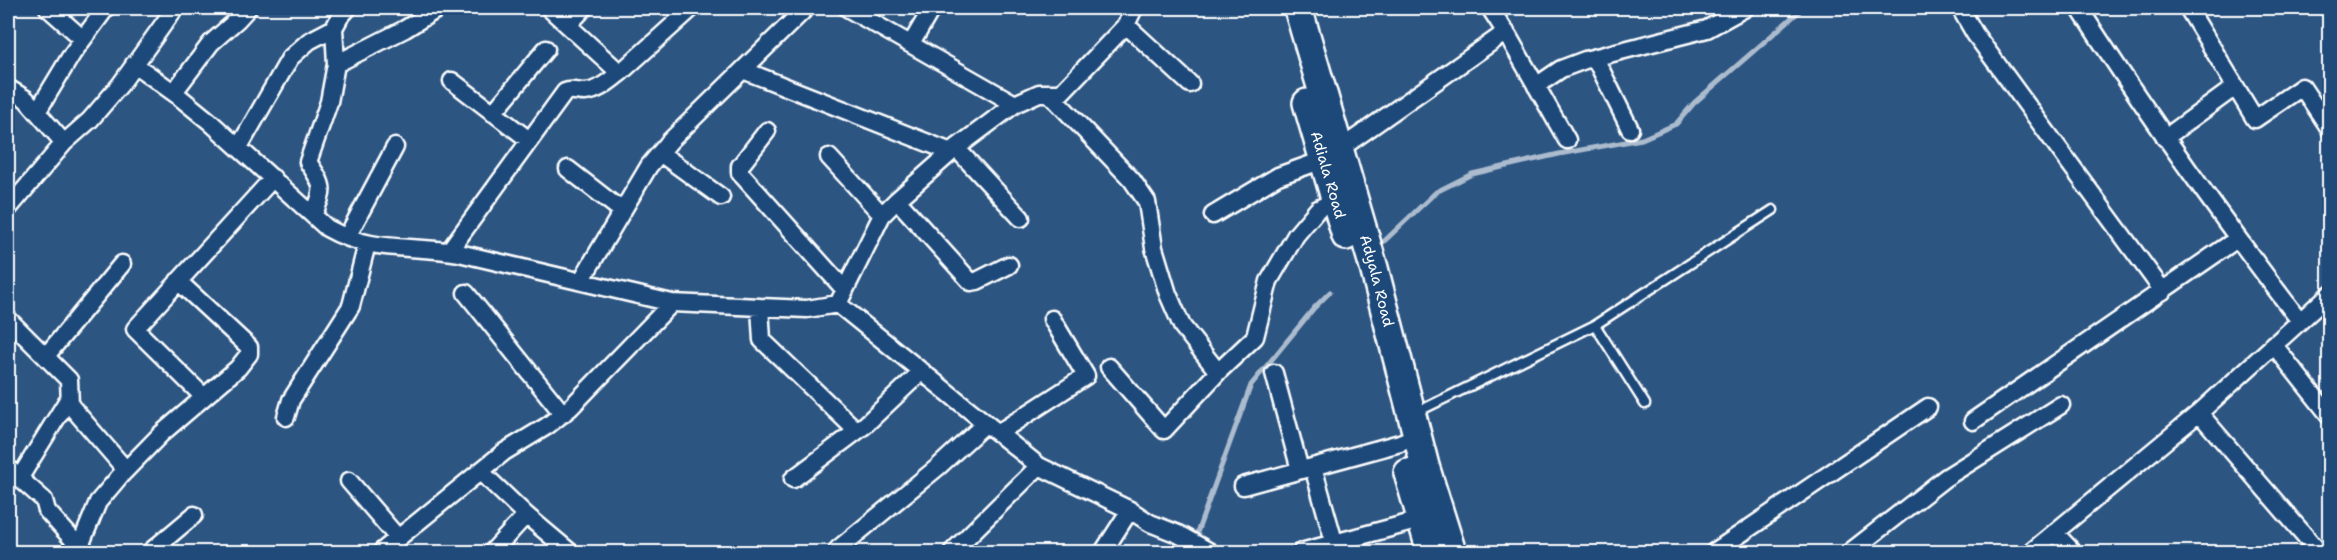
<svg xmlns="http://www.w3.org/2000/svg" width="2337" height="560" font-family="'Shantell Sans',sans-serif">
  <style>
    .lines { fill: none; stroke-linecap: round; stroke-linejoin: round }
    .stream { stroke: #acbcce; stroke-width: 5 }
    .lane-casing { stroke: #fff; stroke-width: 13 }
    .street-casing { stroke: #fff; stroke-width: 21 }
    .primary-casing { stroke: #fff; stroke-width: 32 }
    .lane { stroke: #1f4a7a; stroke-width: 8 }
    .street { stroke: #1f4a7a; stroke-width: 16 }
    .primary { stroke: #1f4a7a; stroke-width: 27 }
    .labels { text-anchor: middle; stroke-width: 4.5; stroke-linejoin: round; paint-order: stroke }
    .street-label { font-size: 15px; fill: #fff; stroke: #1f4a7a }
  </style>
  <rect width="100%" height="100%" fill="#2c5582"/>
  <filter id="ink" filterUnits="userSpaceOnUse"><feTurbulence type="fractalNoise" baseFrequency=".0167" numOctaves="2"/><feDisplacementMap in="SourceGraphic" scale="12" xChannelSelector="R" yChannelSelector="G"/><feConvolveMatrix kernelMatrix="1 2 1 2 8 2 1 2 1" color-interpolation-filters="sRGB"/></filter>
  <g filter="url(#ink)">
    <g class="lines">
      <path class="stream" d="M1378,247L1436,192L1472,174L1559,154L1642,139L1676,124L1694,103L1803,8
        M1190,552L1251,385L1314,308L1330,292"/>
      <defs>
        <path id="lane" d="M1595,325L1645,404
          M1415,413L1595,325L1773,210"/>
        <path id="street" d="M48,8L83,39
          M549,8L620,73L692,8
          M847,8L1015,104
          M1134,8L1126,25L1061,93H1039L1015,104L956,148L897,200L882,215L838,304L1039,466L1130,510L1150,523L1178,534L1210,552
          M1490,8L1508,36L1567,140
          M1960,8L1975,34L2163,291
          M2079,8C2148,115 2222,219 2300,321
          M2188,8L2255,119L2302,87L2330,129
          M2328,8L2330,9
          M568,25L584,8
          M1126,25L1190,84
          M911,44L932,8
          M1595,58L1630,129
          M134,64L177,95L209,121L327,228C373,254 411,244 459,253L672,303L807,309L838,304
          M336,64L405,29L439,8
          M743,70L951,152
          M452,81L529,140
          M1536,86L1561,69L1585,60L1707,29L1745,8
          M8,88L26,99L64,143
          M174,92L211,43L237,20L248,8
          M1049,93L1132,180L1147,202L1154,248L1168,294L1182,326L1218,372
          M37,112L72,54L106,8
          M493,113L546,49
          M767,131L740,166V173L845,290
          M2165,138L2235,87
          M239,147L290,58L309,41L334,28
          M956,148L1021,218
          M1340,149L1506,32
          M660,153L721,197
          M829,157L882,215
          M568,169L622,211
          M897,200L971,282L977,281L1009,265
          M8,209L64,143L90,120L120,85L175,8
          M313,215C325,189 325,187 308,162L329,102L336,64L334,28L340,17L348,8
          M1213,215L1278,176L1323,160
          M347,237L395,147
          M449,251L565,92C572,89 577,92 585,92C599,91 609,81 620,73
          M581,281L649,166L670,141L806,8
          M466,293L563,414
          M760,307L762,340L857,431
          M8,319L69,380L70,405L126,470
          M2273,344L2330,416
          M46,356L122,264
          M1109,367L1164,430L1218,372L1255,337L1269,281L1296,235L1318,209L1335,200
          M1274,373L1300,470
          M204,397L135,329L273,178
          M2199,413L2319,552
          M286,417L291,400L351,306L367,244
          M1973,421L2237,239
          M998,433L1086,376L1052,319
          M1313,467L1337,552
          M8,468L44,500L47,511L84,552
          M480,471L526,515L570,552
          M19,479L69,398
          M793,479L865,425L922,371
          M349,481L398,538
          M1243,486L1400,443L1417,436
          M2055,533L2073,552
          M80,546L98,502L120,476L161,434L238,368L249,354V347L178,281
          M838,549L938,467L986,423
          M150,552L194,515
          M381,552L504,452L547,426L570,408L672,303
          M492,552L526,515
          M952,552L1039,466
          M1103,552L1130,510
          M1301,552L1431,517
          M1714,552L1928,407
          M1850,552L1945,478L2061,405
          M2031,552L2199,413L2330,294"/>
        <g id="primary">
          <path id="s1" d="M1298,8L1374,268L1425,466L1452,552"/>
          <path id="s2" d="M1307,103L1346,236"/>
          <path d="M1408,473L1431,552"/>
        </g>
      </defs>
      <use href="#lane" class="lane-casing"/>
      <use href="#street" class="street-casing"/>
      <use href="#primary" class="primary-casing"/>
      <use href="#lane" class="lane"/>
      <use href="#street" class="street"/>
      <use href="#primary" class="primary"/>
    </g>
  </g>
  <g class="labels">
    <g class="street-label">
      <text dy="5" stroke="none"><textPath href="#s2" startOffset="75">Adiala Road</textPath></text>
      <text dy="5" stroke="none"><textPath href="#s1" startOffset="284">Adyala Road</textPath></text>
    </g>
  </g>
  <rect width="2337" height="560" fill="none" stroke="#1f4a7a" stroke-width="30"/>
  <rect x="15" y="15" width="2307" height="530" fill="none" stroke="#fff" stroke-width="2" filter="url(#ink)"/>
</svg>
